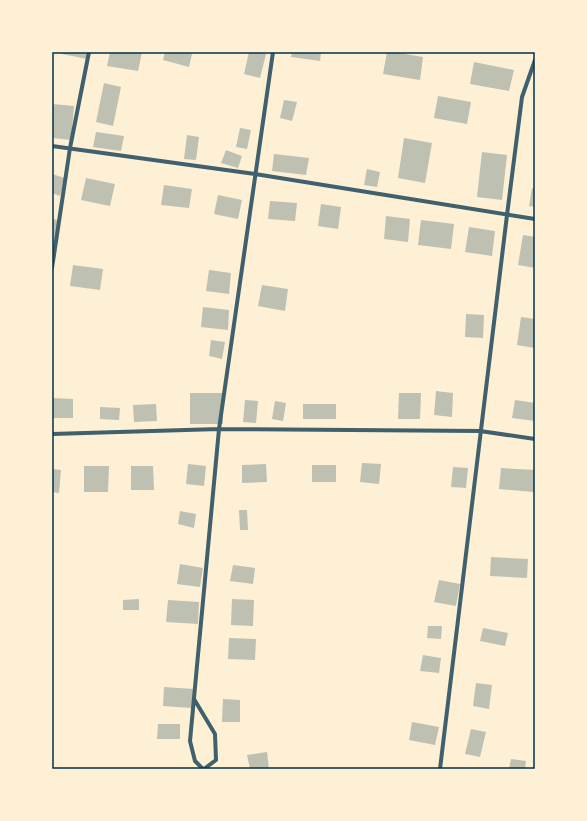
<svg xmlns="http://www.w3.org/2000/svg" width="587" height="821" font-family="'Exo 2',sans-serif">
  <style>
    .building { fill: #bec0b2 }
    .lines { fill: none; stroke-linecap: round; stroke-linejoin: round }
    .minor { stroke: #3f606c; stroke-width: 4 }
    .neatline { fill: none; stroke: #003049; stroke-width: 1.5 }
  </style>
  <rect width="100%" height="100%" fill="#fdf0d5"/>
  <path class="building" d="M63,52H88L87,59L62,54Z
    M110,52H142L138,71L107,66Z
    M165,52H185L192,54L189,67L163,60Z
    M249,52H258L266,54L260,78L244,74Z
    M292,52H321L320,61L291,57Z
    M387,52H393L423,57L420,80L383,74Z
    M474,62L514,70L509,91L470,84Z
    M104,83L121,87L113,126L96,122Z
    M438,96L471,102L467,124L434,118Z
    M284,100L297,102L292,121L280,118Z
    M52,104L74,106L71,140L52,138Z
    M240,128L251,130L247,149L236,147Z
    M96,132L124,136L121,151L93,147Z
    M187,135L199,137L196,160L184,159Z
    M404,138L432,143L425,183L398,178Z
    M226,150L242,156L238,168L221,163Z
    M482,152L507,155L502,200L477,197Z
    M274,154L309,158L306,175L272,171Z
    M367,169L380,172L377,187L364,185Z
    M52,174L65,178L60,196L52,193Z
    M86,178L115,184L110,206L81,200Z
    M164,185L192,189L189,208L161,205Z
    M532,188H535V207L529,206Z
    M218,195L242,200L238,219L214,214Z
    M270,201L297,203L295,221L268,219Z
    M321,204L341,207L338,229L318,226Z
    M386,216L410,219L408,242L384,239Z
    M52,219L58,220L54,247L52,246Z
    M421,220L454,224L451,249L418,245Z
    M469,227L495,231L492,256L465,252Z
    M523,235L535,237V268L518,265Z
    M73,265L103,269L100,290L70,286Z
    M209,270L231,273L229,294L206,291Z
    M262,285L288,289L285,311L258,306Z
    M203,307L229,310L228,330L201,327Z
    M466,314L484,315L483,338L465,337Z
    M521,317L535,319V348L517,345Z
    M211,340L225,342L222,359L209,356Z
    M436,391L453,393L452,417L434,415Z
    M190,393H223V424H190Z
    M399,393H421L420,419H398Z
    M52,398L73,399V418H52Z
    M245,400L258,401L256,423L243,422Z
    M515,400L535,403V421L512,418Z
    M275,401L286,403L283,421L272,419Z
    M156,404L157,421L134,422L133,405Z
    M303,404H336V419H303Z
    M100,407L120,408L119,420L100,419Z
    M362,463L381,464L379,484L360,482Z
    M188,464L206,466L204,486L186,484Z
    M266,464L267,482L242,483V465Z
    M312,465H336V482H312Z
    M84,466H109L108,492H84Z
    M131,466H153L154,490H131Z
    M453,467L468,468L466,488L451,487Z
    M501,468L535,470L534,492L499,489Z
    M52,469L61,470L59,493L52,492Z
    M239,510H247L248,530H240Z
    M180,511L196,514L194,528L178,524Z
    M491,557L528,559L527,578L490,576Z
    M180,564L203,568L200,587L177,584Z
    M233,565L255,568L253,584L230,581Z
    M439,580L460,584L456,606L434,602Z
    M139,599V610H123V600Z
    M232,599L254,600L253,626L231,625Z
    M168,600L199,602L198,624L166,622Z
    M428,626H442L441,639L427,638Z
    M483,628L508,633L505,646L480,641Z
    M229,638L256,639L255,660L228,659Z
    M423,655L441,658L439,673L420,671Z
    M476,683L492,685L489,709L473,706Z
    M164,687L194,689L192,708L163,706Z
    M223,699L240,700V722H222Z
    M412,722L439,727L435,745L409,740Z
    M158,724H180V739H157Z
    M471,729L486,732L480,757L465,754Z
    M267,752L269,769H250L247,755Z
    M511,759L526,761L525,769H509Z"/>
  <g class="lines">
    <path class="minor" d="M52,146L255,174L535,219
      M52,268L70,148L89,52
      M52,434L219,429L480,431L535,439
      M194,699L215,734L216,760L204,769
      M203,769L195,761L190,741L219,429L273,52
      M440,769L507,215L522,97L535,60"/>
  </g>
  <rect width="587" height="821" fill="none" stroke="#fdf0d5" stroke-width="106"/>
  <rect x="53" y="53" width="481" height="715" class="neatline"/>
</svg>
